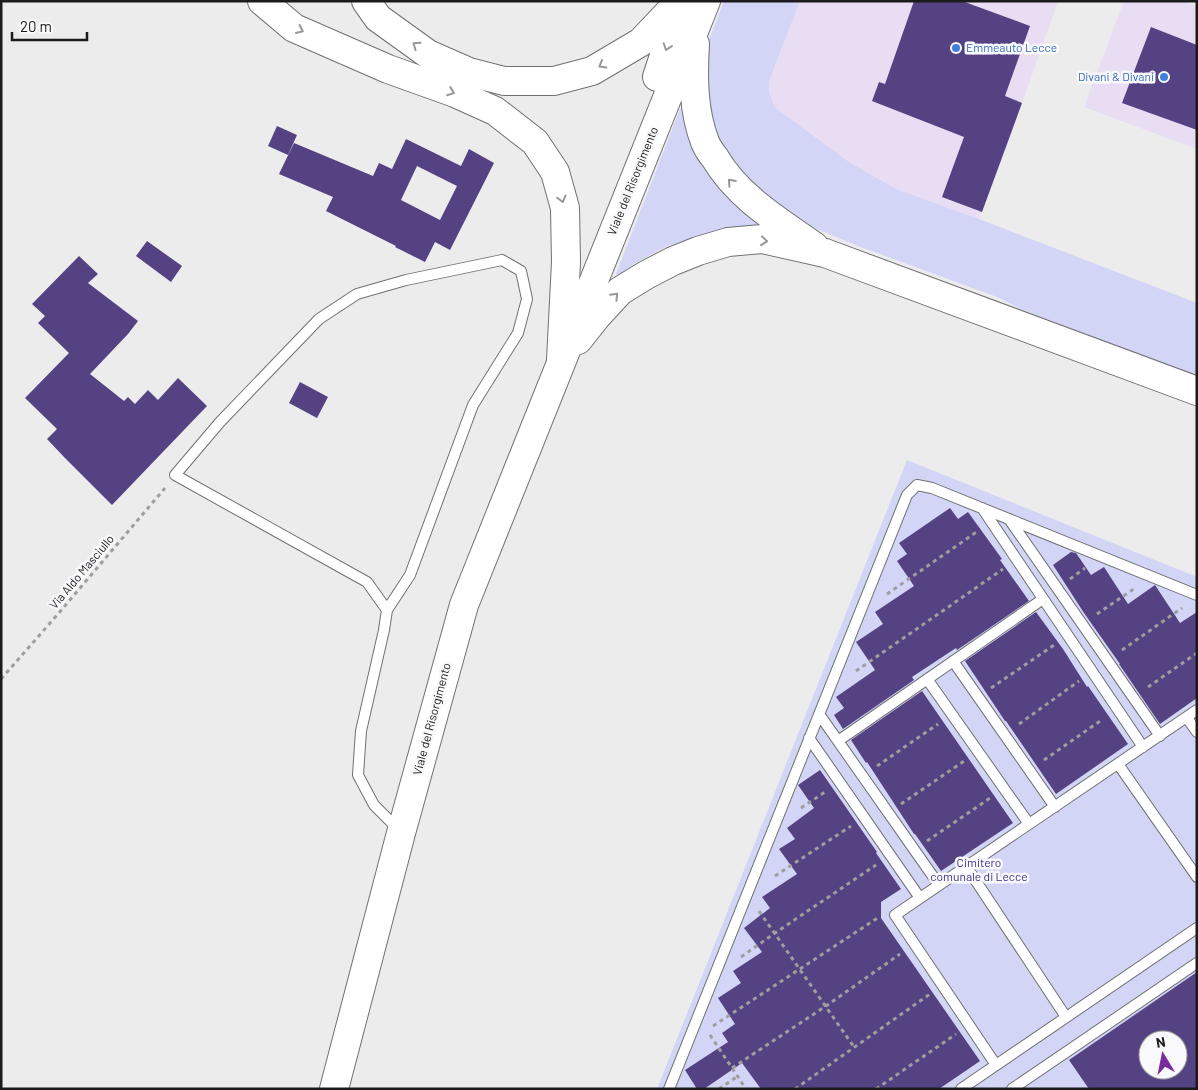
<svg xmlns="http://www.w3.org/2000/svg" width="1198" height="1090" font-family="Barlow,sans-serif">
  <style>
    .commercial { fill: #e8ddf2 }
    .green { fill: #d2d5f6; fill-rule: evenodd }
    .building { fill: #554283; fill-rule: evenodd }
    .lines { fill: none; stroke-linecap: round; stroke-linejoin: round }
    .lane-casing { stroke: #717173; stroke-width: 12 }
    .secondary-casing { stroke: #717173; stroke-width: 30 }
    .highway-casing { stroke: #717173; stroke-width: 30 }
    .path { stroke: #9e9e9f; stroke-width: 3; stroke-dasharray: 4 4; stroke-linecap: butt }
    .lane { stroke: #fff; stroke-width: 10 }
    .secondary { stroke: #fff; stroke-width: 28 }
    .highway { stroke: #fff; stroke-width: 28 }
    .oneway { stroke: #989898 }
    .shop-dot { fill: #3f7fe0; stroke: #f9f9fb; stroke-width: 2 }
    .labels { text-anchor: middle; stroke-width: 5; stroke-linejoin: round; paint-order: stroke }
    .shop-label { font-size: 12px; fill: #366cbe; stroke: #f9f9fb; text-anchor: start }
    .street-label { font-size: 12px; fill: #1b1b1b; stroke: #f9f9fb }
    .park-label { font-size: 12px; fill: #393185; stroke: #f9f9fb }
  </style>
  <rect width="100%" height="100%" fill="#ececed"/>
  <path class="commercial" d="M800,1H1058L1007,146L979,219L896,189L849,162L773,107L769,91V81Z
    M1124,1H1184L1197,6V149L1084,107Z"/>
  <path class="green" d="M724,1H800L769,81V91L774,107L849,162L896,189L979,219L1197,303V377L1021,309L997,297L858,246L807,225L768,202L738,175L719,142L709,109L705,76L710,37Z
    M680,109L686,110L700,160L720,190L746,214L764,226L703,235L667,246L635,263L620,275L616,274Z
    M907,460L1197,577V1089H657ZM1148,1040H1178V1070H1148Z"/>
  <path class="building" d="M914,1H962L1030,26L1005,96L1022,103L982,212L942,197L964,137L872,101L879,82L885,84Z
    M1151,27L1197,45V130L1122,103Z
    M277,126L297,135L288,155L268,146Z
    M406,139L461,166L469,149L494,163L450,250L435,242L425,262L395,247L396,246L326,211L333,197L279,174L294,143L373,176L379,163L392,169ZM417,166L457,186L440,220L401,200Z
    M147,241L182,266L171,282L136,256Z
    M79,256L98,274L88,283L138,321L128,334L90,374L124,401L128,397L135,404L148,390L158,400L178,378L207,406L112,505L64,457L47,439L57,429L25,398L69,353L38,323L45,316L32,304Z
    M300,382L328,397L317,418L289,403Z
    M950,508L958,519L968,512L1002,559L1000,560L1029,601L957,650L956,648L912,677L914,680L843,729L834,715L844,708L836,697L875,670L856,642L883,624L875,612L914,586L897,561L907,554L899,543Z
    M1071,552L1076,553L1091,575L1104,567L1128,604L1155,585L1180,623L1197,612V698L1160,724L1119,664H1120L1084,613L1053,565Z
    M1036,612L1063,649L1087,687L1088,686L1128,744L1056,794L1006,721H1005L965,661Z
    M922,691L1013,823L941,871L915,834H914L867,762L866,763L851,740Z
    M820,770L877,852L876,853L901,889L881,902V918L980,1061L939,1089H761L742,1063L704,1089H697L685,1070L728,1042L722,1033L735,1024L718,998L741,983L733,971L762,952L744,928L770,908L762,897L797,874L779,849L795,839L787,828L814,808L798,785Z
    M1197,972V1089H1089L1069,1060ZM1148,1040H1178V1070H1148Z"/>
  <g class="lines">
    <defs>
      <path id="lane" d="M982,508L1143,747
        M1009,519L1160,736
        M387,610L410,575L473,405L518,333L527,299L521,271L502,260L406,280L357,294L319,319L220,422L175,475L367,582L387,610L384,630L361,731L358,775L374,805L399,830
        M953,661L1055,807
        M927,679L1029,824
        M819,714L939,885
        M1187,718L1197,732
        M809,738L920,898
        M838,741L1043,599
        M1118,764L1197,877
        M966,866L1066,1017
        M996,1065L895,915L1197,710
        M669,1089L907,495L917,485L932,488L1197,595
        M961,1089L1197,928
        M1012,1089L1197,963"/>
      <path id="secondary" d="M366,1L378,18L428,54L469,72L504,81H554L592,71L641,42L677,4
        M695,44C693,76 693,111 705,142C707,147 711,153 715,158C738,197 777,220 814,246
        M657,77L682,1
        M578,340L597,316L620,291L646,275L673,261L698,251L728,242L762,239L825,253L1197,391
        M334,1089L401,833L464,605L706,1"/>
      <path id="highway" d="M262,1L294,28L388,69L455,93L495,111L535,142L555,172L565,208L566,262L561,360"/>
    </defs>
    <use href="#lane" class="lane-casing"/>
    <use href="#secondary" class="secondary-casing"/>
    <use href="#highway" class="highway-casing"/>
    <path class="path" d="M1070,579L1085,568
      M887,594L978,531
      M1097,614L1135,588
      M1122,650L1182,608
      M856,671L1003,569
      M1,679L58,614L165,488
      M1148,687L1197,653
      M991,688L1054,645
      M1019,724L1079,681
      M1044,760L1103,719
      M877,766L938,724
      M901,804L964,761
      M801,808L825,792
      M927,841L990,798
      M775,876L851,826
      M759,911L854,1047
      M741,957L775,933L876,865
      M713,1026L879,917
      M710,1035L746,1089
      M732,1068L826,1006L900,954
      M719,1089L738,1076
      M795,1089L930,994
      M876,1089L956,1034"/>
    <use href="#lane" class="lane"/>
    <use href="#secondary" class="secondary"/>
    <use href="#highway" class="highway"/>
  </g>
  <defs><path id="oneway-chevron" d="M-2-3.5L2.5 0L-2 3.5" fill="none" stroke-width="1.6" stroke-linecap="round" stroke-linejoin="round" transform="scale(1.25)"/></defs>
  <g class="oneway">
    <use href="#oneway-chevron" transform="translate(300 30) rotate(25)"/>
    <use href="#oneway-chevron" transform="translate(416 45) rotate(-145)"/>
    <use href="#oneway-chevron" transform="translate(667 47) rotate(109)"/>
    <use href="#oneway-chevron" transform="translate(602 65) rotate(150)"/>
    <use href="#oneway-chevron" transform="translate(451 92) rotate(21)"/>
    <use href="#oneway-chevron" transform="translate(731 182) rotate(-132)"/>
    <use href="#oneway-chevron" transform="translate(562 199) rotate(75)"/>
    <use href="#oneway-chevron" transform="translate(764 241) rotate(6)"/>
    <use href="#oneway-chevron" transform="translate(615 296) rotate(-46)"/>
  </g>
  <g class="shop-dot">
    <circle cx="956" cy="48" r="5"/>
    <circle cx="1164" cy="77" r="5"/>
  </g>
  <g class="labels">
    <g class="shop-label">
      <text x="966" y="52">Emmeauto Lecce</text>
      <text x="1154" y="81" text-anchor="end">Divani &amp; Divani</text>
    </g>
    <g class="street-label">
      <text transform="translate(633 181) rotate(-68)" y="4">Viale del Risorgimento</text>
      <text transform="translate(82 572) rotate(-50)" y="4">Via Aldo Masciullo</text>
      <text transform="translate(432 719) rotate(-75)" y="4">Viale del Risorgimento</text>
    </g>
    <g class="park-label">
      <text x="979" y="867">Cimitero<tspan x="979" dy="14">comunale di Lecce</tspan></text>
    </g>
  </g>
  <rect width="1198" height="1090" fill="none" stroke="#1b1b1b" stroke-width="5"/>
  <g transform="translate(1163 1055) rotate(350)"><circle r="24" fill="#f9f9fb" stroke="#a0a0a1"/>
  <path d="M0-4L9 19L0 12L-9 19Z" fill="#782b9d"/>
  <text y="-8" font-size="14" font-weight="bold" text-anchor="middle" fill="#1b1b1b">N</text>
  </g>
  <path d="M12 32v8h75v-8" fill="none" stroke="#1b1b1b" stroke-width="2.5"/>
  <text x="20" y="32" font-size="15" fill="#1b1b1b" stroke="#f9f9fb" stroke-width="4" paint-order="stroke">20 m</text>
</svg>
